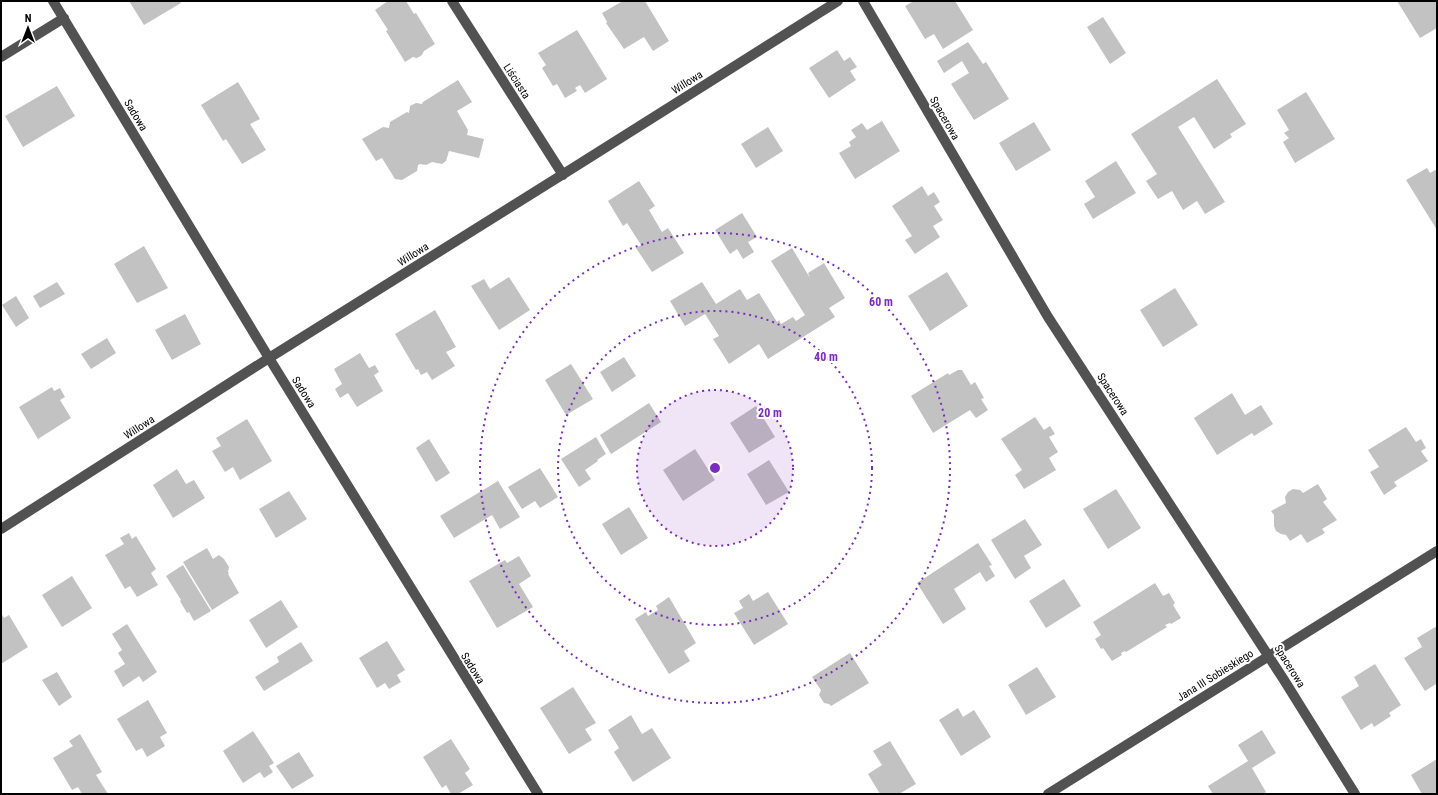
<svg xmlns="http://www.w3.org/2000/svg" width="1438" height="795" font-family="'Roboto Condensed',sans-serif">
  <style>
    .building { fill: #c2c2c2 }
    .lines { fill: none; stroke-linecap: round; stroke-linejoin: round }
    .minor { stroke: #525252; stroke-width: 10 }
    .ring { fill: none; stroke: #7b2cbf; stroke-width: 2; stroke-dasharray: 2 4 }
    .labels { text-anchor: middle; stroke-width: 4; stroke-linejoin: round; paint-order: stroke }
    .street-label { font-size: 11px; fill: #000; stroke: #fff }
    .centre { fill: #7b2cbf; stroke: #fff; stroke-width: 2 }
    .ring-label { font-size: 12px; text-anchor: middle; font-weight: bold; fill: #7b2cbf; stroke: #fff; stroke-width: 4; stroke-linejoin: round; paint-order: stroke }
  </style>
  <rect width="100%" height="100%" fill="#fff"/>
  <path class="building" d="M129,1H180L181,3L144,25Z
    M388,1H406L414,14L416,13L435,44L424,51L422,55L417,58L413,57L405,62L386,31L388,30L375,10Z
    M623,1H645L669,41L653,51L644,37L624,49L606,23L607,22L602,13Z
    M914,1H955L973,30L943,49L934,34L925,39L905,6Z
    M1397,1H1437V28L1420,38Z
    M1103,17L1126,53L1110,64L1087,27Z
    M577,30L607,79L585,93L580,85L575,88L577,91L565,98L557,84L553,86L542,68L546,65L538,53Z
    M968,42L983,64L986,62L1009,99L974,120L951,84L969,73L962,61L944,73L937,61Z
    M837,50L844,61L850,57L857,67L850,71L856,80L829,98L809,68Z
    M1217,79L1246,124L1230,134L1232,137L1214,149L1194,117L1178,127L1225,202L1205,214L1197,201L1183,210L1172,191L1158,199L1146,181L1157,174L1131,134Z
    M458,80L472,102L457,111L468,130L467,135L484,139L479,158L449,151L446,161L442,164L432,162L426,165L420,164L418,165L417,171L402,180L395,179L382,158L376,161L362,139L383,127L389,128L390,122L407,112L409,113L410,106L416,103L422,104L423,102Z
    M238,82L260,119L250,124L266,150L242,164L226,139L223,141L201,105Z
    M57,86L75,116L23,147L5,116Z
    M1306,92L1335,139L1295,163L1283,142L1289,138L1284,133L1289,130L1277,110Z
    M882,121L900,151L855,179L839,153L851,146L849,142L856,137L851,130L862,123L867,130Z
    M1034,122L1051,150L1016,171L999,143Z
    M768,127L783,151L756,168L741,144Z
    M1116,161L1136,193L1093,219L1084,204L1095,197L1085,181Z
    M1427,168L1430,173L1437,169V230L1406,180Z
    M639,181L655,206L649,210L662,232L668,228L684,253L652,272L636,248L641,245L627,223L623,226L608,201Z
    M922,186L928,196L934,192L940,202L934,206L943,220L933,226L940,237L915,254L905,240L912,236L892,206Z
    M742,213L757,237L748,242L754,252L743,259L737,249L730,254L715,230Z
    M144,246L168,288L137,303L114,264Z
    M792,248L810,278L808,273L824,263L845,298L829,308L835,317L768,359L759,344L729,364L713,339L719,336L705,314L685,326L670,301L702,282L716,304L740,289L747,300L759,293L777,322L779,320L781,324L793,317L796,321L805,315L771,261Z
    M947,272L968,306L930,331L908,296Z
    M509,277L530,310L499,330L471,286L484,279L490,289Z
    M57,282L65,294L40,308L33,296Z
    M1175,288L1198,325L1163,347L1140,310Z
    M16,296L29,318L16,327L2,305Z
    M435,310L456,347L446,352L455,366L432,380L427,372L421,375L418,369L416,370L395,334Z
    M185,314L201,344L172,360L155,330Z
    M107,338L116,353L91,369L81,354Z
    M360,353L369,368L375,365L379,372L374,375L383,391L357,407L348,393L340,398L335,389L342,384L334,369Z
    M624,357L636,376L612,392L600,372Z
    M571,364L593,399L566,415L545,380Z
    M958,370H962L971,385L975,382L984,398L981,399L988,410L976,418L970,410L933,433L911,396L948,373L949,375Z
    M52,387L54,391L60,388L65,397L60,400L71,418L38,439L19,407Z
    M1232,393L1245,415L1261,405L1273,424L1254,436L1252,433L1217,455L1194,418Z
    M649,403L661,422L611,454L600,435Z
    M756,406L775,437L749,453L730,423Z
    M1035,417L1044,430L1050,426L1055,434L1049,437L1058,452L1049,458L1056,470L1024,489L1015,475L1022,470L1001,439Z
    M247,419L272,461L240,480L233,467L225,472L212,451L221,446L216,438Z
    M1406,427L1416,442L1421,439L1426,448L1421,451L1428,461L1394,482L1397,486L1384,495L1370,472L1379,467L1368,450Z
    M596,437L606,454L597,460L598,461L585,470L591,479L579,487L561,459Z
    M429,439L450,473L436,482L416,448Z
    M695,449L715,480L683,501L663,470Z
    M769,460L789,492L766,505L747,474Z
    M540,468L558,497L540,508L535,501L522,509L508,487Z
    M177,469L186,484L194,480L205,498L173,518L153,485Z
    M498,481L520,517L500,529L492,515L454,538L440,516Z
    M1318,484L1327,499L1323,502L1337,520L1322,529L1325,533L1307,543L1301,534L1290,541L1286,535L1281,534L1276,531L1274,526V515L1271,511L1286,503L1285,497L1288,492L1293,489L1300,490L1303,493Z
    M1116,489L1141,528L1108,549L1083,509Z
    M289,491L307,519L276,538L259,509Z
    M629,507L648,538L621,555L602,524Z
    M1025,519L1042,545L1024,556L1031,568L1015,579L991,540Z
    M129,533L132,539L136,536L156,569L151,573L158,585L137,597L130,586L125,589L105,555L124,544L120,538Z
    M978,543L992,565L989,566L995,576L986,582L980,572L954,589L966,609L943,624L917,583Z
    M207,548L213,559L219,555L224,559L229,567L228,572L229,573L228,574L239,593L212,610L183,562Z
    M519,556L531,576L519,584L533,607L497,628L469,581L505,560L507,563Z
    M183,565L211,611L194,621L189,612L187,613L180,601L181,600L166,576Z
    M72,576L92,608L62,627L42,595Z
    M1064,579L1081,606L1046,628L1029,601Z
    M1155,583L1163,596L1169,593L1175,603L1173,605L1181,618L1171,624L1170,623L1165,625L1167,627L1126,652L1125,651L1121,653L1122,655L1112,661L1103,648L1101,649L1095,639L1101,635L1093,622Z
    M768,592L788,624L754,645L734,613L743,608L739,601L749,594L753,601Z
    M669,597L696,643L684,651L690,661L669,674L635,619L646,612L648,616L658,610L656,606Z
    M281,600L298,627L266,648L249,620Z
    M1,613L4,618L9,615L28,647L1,664Z
    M127,624L157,672L143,682L139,676L123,687L114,671L125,664L118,653L122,650L112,634Z
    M1437,626V686L1436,684L1425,691L1404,658L1422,647L1417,638Z
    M387,641L405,670L397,675L401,682L389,689L385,683L377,688L359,658Z
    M301,642L313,661L264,691L255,677L279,662L277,657Z
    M850,653L869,683L831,706L829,704L824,703L819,695L821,690L812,677Z
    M1375,664L1401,705L1389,713L1391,716L1374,727L1372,723L1361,730L1341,697L1359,686L1354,677Z
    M1037,667L1056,697L1026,715L1008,685Z
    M57,672L72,697L59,706L42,680Z
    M573,687L596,723L585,729L592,740L569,754L540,708Z
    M148,700L167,733L160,737L165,746L147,757L142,748L136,751L117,719Z
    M958,708L963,717L974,710L991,737L961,756L939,720Z
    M631,715L642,734L652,728L671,758L633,782L614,752L619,748L608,730Z
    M1262,730L1276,753L1252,768L1266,792L1263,794H1213L1208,786L1248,761L1238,745Z
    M253,731L274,763L269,766L273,772L264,778L260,772L243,783L223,751Z
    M80,734L102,772L96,775L108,794H82L78,787L72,790L53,758L73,746L69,741Z
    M451,739L470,769L465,773L473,785L458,794H451L446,785L442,788L423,757Z
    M890,741L916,784L899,794H880L868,774L882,765L873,751Z
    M299,752L314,776L292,789L276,766Z
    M1437,759V794H1422L1411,775Z"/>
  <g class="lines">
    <path class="minor" d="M53,1L269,358L538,794
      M452,1L563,175
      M863,1L1048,317L1284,680L1355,794
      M1,57L64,18
      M1,529L269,358L573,168L838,1
      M1048,794L1437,551"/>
  </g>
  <circle cx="715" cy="468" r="78" fill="#7b2cbf" fill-opacity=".12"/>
  <g class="ring">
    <circle cx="715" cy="468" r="78"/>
    <circle cx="715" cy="468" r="157"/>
    <circle cx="715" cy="468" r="235"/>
  </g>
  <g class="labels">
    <g class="street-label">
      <text transform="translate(517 81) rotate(57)" y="4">Liściasta</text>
      <text transform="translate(687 82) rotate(-32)" y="4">Willowa</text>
      <text transform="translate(136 115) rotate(59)" y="4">Sadowa</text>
      <text transform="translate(945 118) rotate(60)" y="4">Spacerowa</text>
      <text transform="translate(413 254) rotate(-32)" y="4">Willowa</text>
      <text transform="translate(304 392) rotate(58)" y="4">Sadowa</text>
      <text transform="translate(1113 394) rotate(57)" y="4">Spacerowa</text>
      <text transform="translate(139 427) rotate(-33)" y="4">Willowa</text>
      <text transform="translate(1290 666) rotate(58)" y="4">Spacerowa</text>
      <text transform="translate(473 668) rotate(58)" y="4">Sadowa</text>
      <text transform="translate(1215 675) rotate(-32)" y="4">Jana III Sobieskiego</text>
    </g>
  </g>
  <circle cx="715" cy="468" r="6" class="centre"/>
  <g class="ring-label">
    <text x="881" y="306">60 m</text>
    <text x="826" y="361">40 m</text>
    <text x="770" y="417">20 m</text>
  </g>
  <rect width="1438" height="795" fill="none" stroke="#000000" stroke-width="4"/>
  <g transform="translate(28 28)" stroke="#ffffff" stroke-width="3" paint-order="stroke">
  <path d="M0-3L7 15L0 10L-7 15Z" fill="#000000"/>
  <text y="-6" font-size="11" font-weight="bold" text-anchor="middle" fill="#000000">N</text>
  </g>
</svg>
